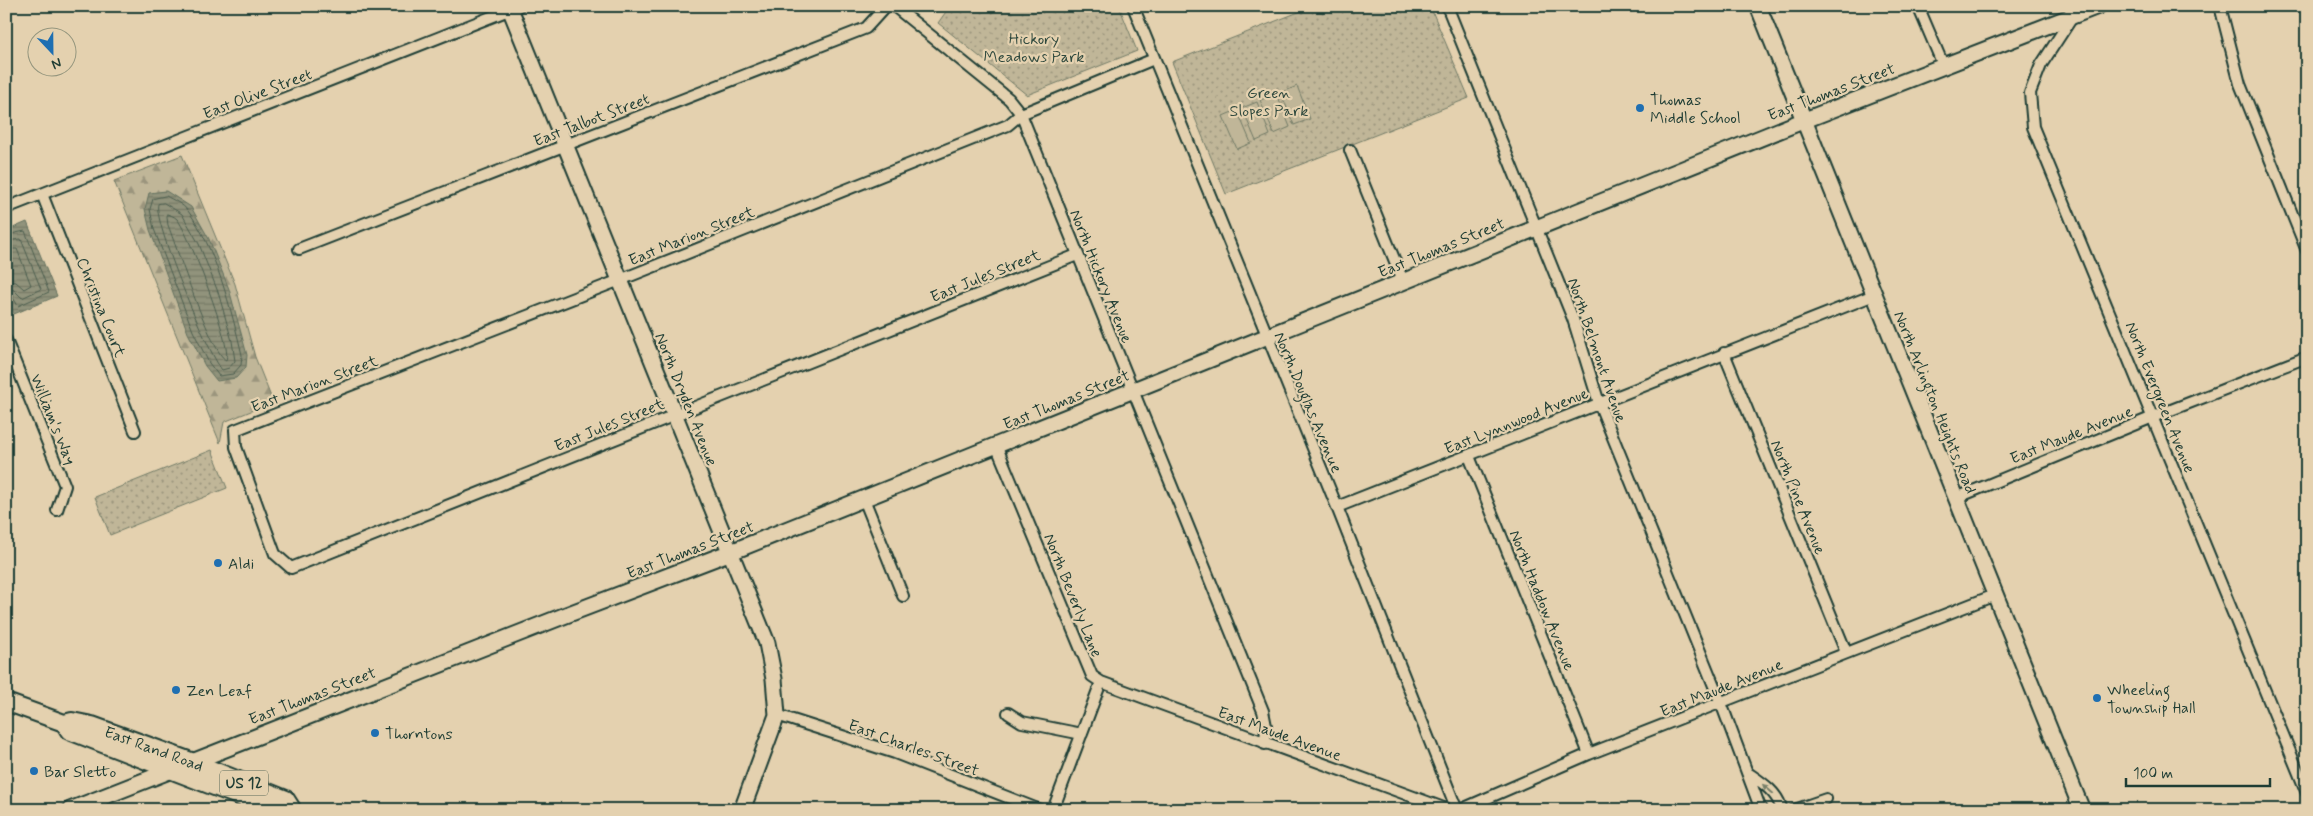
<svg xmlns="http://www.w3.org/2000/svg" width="2313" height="816" font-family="Mynerve,sans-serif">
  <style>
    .grass { fill: url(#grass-dots); stroke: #707a66 }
    .forest { fill: url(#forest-firs); stroke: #707a66 }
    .garden { fill: #c0b698; stroke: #707a66 }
    .water { fill: url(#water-rules); stroke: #63715f }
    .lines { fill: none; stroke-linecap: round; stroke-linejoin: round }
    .shore { stroke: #4d5f50; stroke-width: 1 }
    .street-casing { stroke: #1f3d34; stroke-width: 14 }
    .secondary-casing { stroke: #1f3d34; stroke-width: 19 }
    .primary-casing { stroke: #1f3d34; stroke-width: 20 }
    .street { stroke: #e4d1af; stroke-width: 10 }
    .secondary { stroke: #e4d1af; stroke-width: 15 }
    .primary { stroke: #e4d1af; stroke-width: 16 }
    .oneway { fill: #78806b }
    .poi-dot { fill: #1f6fb2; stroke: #e4d1af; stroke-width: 2 }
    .labels { text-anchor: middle; stroke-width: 4.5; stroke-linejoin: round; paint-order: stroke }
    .shield { fill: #e4d1af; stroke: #5a6959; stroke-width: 1 }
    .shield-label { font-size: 15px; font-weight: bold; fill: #1f3d34 }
    .park-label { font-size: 16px; fill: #2f493e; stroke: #e4d1af }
    .street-label { font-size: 16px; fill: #1f3d34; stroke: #e4d1af }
    .poi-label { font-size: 16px; fill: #1f3d34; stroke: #e4d1af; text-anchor: start }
  </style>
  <defs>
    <pattern id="grass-dots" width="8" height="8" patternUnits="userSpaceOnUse" patternTransform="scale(1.25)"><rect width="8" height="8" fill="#c0b698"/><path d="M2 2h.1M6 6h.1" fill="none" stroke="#9b957d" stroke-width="1.8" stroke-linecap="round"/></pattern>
    <pattern id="forest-firs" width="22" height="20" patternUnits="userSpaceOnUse" patternTransform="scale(1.25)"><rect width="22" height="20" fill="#c0b698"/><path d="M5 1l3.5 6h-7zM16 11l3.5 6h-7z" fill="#9b957d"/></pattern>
    <pattern id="water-rules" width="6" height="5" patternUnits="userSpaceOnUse" patternTransform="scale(1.25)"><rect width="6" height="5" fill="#91937b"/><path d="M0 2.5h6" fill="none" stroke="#767966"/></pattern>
  </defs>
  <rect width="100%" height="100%" fill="#e4d1af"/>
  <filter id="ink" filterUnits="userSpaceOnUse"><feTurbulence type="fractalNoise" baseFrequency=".02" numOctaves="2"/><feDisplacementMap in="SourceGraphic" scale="10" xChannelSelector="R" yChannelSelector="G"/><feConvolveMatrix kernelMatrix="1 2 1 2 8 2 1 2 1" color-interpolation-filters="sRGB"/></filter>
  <g filter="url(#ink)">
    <path class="grass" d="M950,6H1119L1137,51L1027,95L938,23Z
      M1314,6H1430L1469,98L1226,194L1172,62Z
      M212,450L227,488L110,535L95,497Z"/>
    <path class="forest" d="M182,155L235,284L255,357L273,402L224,422L220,443L114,181Z"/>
    <path class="garden" d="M1297,86L1310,119L1294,125L1281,93Z
      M1277,94L1290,127L1274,134L1260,100Z
      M1257,102L1270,135L1256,141L1242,108Z
      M1237,110L1251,143L1237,149L1223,116Z"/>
    <path class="water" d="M166,191L191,207L209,239L229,289L247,355L246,367L236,378L217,381L205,366L188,333L150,230L145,209L149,193Z
      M27,222L57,296L14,314L6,294V231Z"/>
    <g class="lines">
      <path class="shore" d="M166,196C173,200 183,204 188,211C215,246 232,312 242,355L241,365L233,374L219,376L209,363L193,331L154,229L150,209L153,199Z
        M164,203L182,214L199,244L218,292L232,341L235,361L229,368L222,370C208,353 152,220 158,204Z
        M167,214C170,215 174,216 177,219C189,233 233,347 226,360C212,354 176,246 168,225Z
        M6,235L25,231L49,292L18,306L12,296L6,294
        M6,241L21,239L41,289L22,298L14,290L6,288
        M6,249H17L31,285L24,289L16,282L6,281"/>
      <defs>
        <path id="street" d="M894,6L1009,99L1021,114L1263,711L1266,726L1265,744
          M1133,6L1337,507L1457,810
          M1447,6L1573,319L1599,403L1721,703L1761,810
          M1918,6L1944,67
          M2069,6L2073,16L2041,65L2030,93L2033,127L2307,793
          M2220,6L2240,84L2307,251
          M1350,150L1403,281
          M42,194L135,431
          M6,208L519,6
          M299,249L866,28L886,6
          M1077,255L291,568L275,554L236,447L235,430L620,280L1008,125L1021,114L1154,59
          M6,340L65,486L57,510
          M1724,353L1846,652
          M996,445L1092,676L1101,682L1449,810
          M1469,456L1589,754
          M1956,498L2153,417L2307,357
          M864,499L903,596
          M1337,507L1874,295
          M1008,713L1022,722L1082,734
          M777,715L895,753L1040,810
          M1748,773C1761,782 1776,791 1781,807L1779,810
          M1053,810L1101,682
          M1460,810L1589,754L1995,595
          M1794,810L1826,799"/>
        <path id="secondary" d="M509,6L767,643L774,679L777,715L742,810
          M1758,6L2082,810
          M70,810L566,615L731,552L1805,120L2098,6"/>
        <path id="primary" d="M6,702L64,723L72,721L92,725L191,761L286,799L293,810
          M64,723L69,731L274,810"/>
      </defs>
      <use href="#street" class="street-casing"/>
      <use href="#secondary" class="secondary-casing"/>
      <use href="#primary" class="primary-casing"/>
      <use href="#street" class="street"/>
      <use href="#secondary" class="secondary"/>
      <use href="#primary" class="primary"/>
    </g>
    <defs><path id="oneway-solid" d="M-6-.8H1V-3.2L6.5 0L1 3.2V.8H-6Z" transform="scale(1.25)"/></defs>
    <use class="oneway" href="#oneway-solid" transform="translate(1768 789) rotate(-139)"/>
  </g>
  <g class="poi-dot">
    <circle cx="1640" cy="108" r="5"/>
    <circle cx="218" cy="563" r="5"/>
    <circle cx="176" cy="690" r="5"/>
    <circle cx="2097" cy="698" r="5"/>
    <circle cx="375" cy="733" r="5"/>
    <circle cx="34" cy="771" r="5"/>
  </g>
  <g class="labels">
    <rect class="shield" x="220" y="770.5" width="48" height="25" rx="4"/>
    <g class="shield-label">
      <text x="244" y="788">US 12</text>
    </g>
    <g class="park-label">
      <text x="1034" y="44">Hickory<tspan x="1034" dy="18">Meadows Park</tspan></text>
      <text x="1269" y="98">Green<tspan x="1269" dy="18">Slopes Park</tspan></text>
    </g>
    <g class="street-label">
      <text transform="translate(1831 91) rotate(-21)" y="6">East Thomas Street</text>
      <text transform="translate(257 93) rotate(-21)" y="6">East Olive Street</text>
      <text transform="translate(591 119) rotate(-21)" y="6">East Talbot Street</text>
      <text transform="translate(691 235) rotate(-22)" y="6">East Marion Street</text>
      <text transform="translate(1441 247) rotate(-22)" y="6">East Thomas Street</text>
      <text transform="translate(985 275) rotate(-22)" y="6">East Jules Street</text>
      <text transform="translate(1102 276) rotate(68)" y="6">North Hickory Avenue</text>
      <text transform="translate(102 307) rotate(68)" y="6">Christina Court</text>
      <text transform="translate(1598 350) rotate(71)" y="6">North Belmont Avenue</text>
      <text transform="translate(314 383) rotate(-21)" y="6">East Marion Street</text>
      <text transform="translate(2161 397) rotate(68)" y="6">North Evergreen Avenue</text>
      <text transform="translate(687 399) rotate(68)" y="6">North Dryden Avenue</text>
      <text transform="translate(1066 399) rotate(-22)" y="6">East Thomas Street</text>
      <text transform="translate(1309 402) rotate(67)" y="6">North Douglas Avenue</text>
      <text transform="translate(1936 402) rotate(68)" y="6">North Arlington Heights Road</text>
      <text transform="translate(54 419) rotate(68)" y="6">William's Way</text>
      <text transform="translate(1516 420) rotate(-22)" y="6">East Lynnwood Avenue</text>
      <text transform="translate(609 424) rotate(-22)" y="6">East Jules Street</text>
      <text transform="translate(2071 434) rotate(-22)" y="6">East Maude Avenue</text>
      <text transform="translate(1799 497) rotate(68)" y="6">North Pine Avenue</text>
      <text transform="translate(690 549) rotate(-21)" y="6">East Thomas Street</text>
      <text transform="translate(1074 595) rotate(68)" y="6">North Beverly Lane</text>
      <text transform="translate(1543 600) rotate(68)" y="6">North Haddow Avenue</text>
      <text transform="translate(1721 687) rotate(-22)" y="6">East Maude Avenue</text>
      <text transform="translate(312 695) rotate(-21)" y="6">East Thomas Street</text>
      <text transform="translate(1280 733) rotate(20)" y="6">East Maude Avenue</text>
      <text transform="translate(914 747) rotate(20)" y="6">East Charles Street</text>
      <text transform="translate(154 748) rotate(20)" y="6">East Rand Road</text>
    </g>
    <g class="poi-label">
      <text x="1650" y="105">Thomas<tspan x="1650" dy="18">Middle School</tspan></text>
      <text x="228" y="569">Aldi</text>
      <text x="2107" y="695">Wheeling<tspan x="2107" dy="18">Township Hall</tspan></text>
      <text x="186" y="696">Zen Leaf</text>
      <text x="385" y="739">Thorntons</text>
      <text x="44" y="777">Bar Sletto</text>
    </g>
  </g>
  <rect width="2313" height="816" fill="none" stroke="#e4d1af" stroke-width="25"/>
  <rect x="12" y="12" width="2288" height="791" fill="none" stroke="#1f3d34" stroke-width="2" filter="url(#ink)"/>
  <g transform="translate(52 52) rotate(158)"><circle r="24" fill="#e4d1af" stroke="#95967e"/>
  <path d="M0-4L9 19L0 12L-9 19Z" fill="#1f6fb2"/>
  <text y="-8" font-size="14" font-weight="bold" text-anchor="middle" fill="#1f3d34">N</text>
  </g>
  <path d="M2126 778v8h144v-8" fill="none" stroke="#1f3d34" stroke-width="2.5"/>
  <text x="2133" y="778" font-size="15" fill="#1f3d34" stroke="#e4d1af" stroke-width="4" paint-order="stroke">100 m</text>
</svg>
